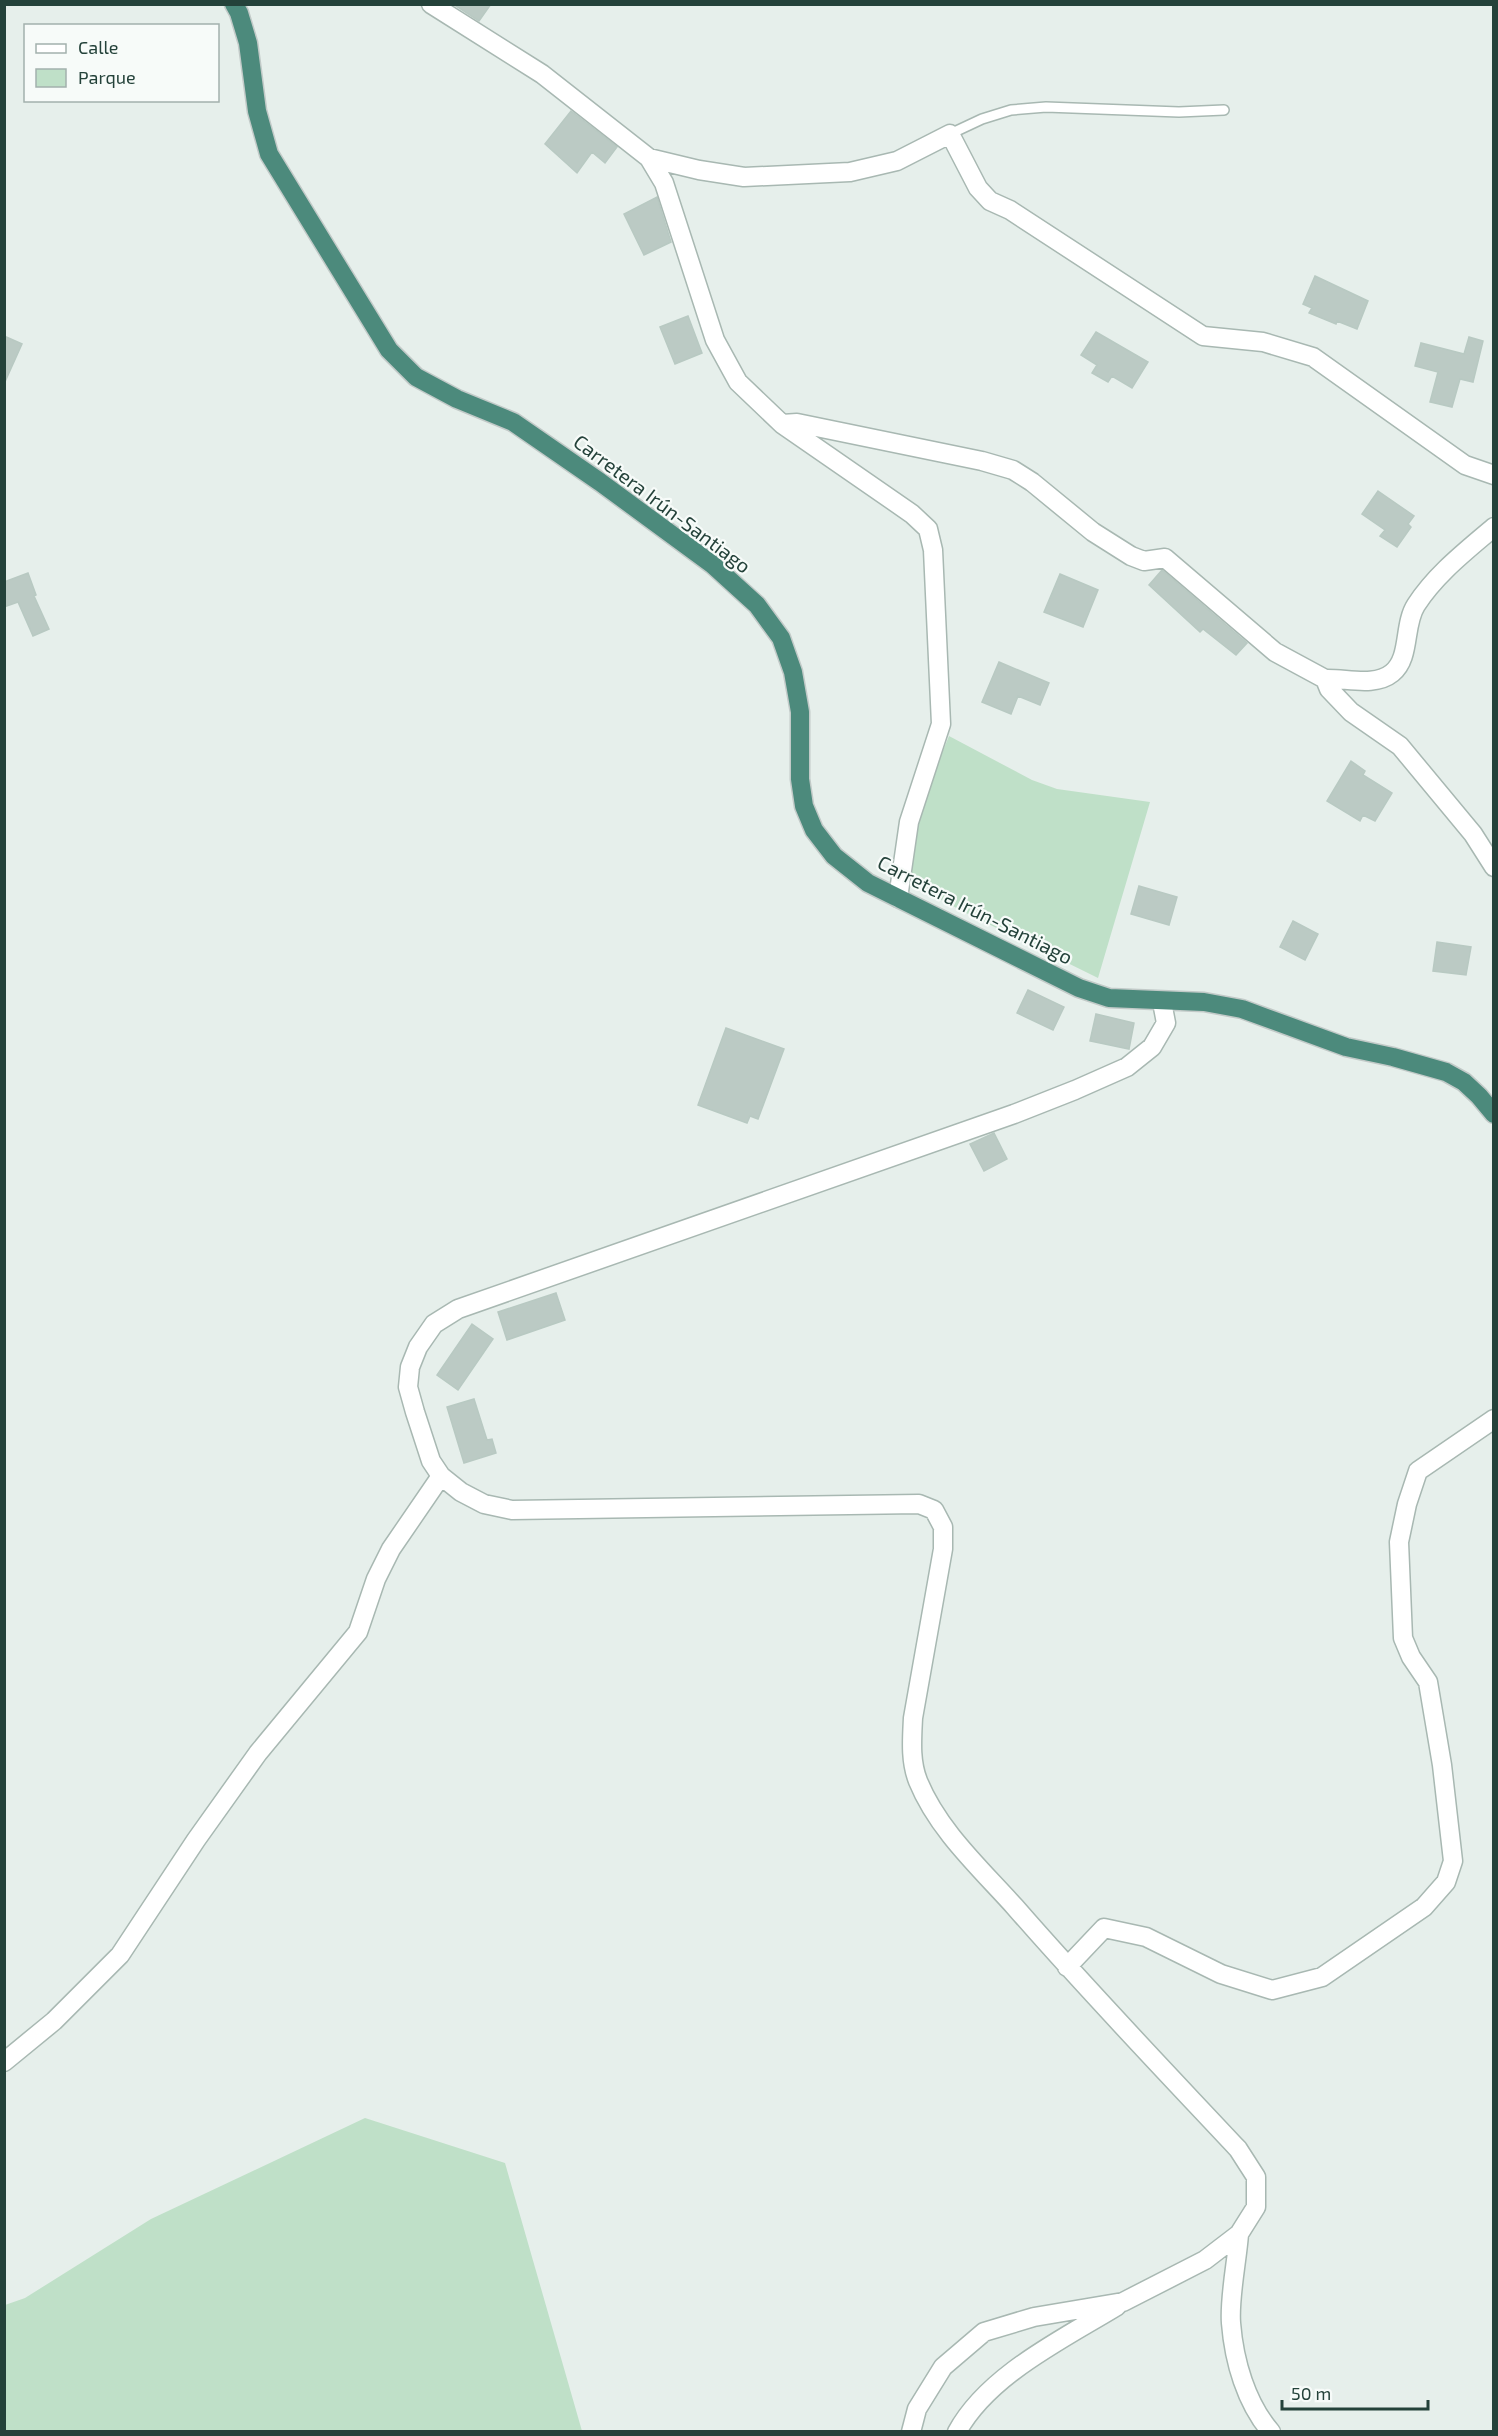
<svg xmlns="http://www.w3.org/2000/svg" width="1498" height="2436" font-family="'Exo 2',sans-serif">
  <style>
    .green { fill: #bfe0c8 }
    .building { fill: #bbcac4; stroke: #b8c9c2; stroke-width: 1.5 }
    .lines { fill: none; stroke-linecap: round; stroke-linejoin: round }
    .service-casing { stroke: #a8b8b2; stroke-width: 12 }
    .minor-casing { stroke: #a8b8b2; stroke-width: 21 }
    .trunk-casing { stroke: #c2cac8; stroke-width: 21 }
    .service { stroke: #fff; stroke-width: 9 }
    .minor { stroke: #fff; stroke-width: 18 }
    .trunk { stroke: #4c8a7c; stroke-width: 18 }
    .labels { text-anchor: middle; stroke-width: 4.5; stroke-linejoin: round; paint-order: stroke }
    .street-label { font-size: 20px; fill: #24423a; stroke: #f7fbf9 }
  </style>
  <rect width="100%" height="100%" fill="#e6efeb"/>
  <path class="green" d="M949,736L1032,780L1057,789L1150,802L1098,978L964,912L917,887L909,870L919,809Z
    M365,2118L505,2163L582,2431H5V2305L25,2298L151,2219Z"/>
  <path class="building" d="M453,4H491L479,21Z
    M571,111L617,147L605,163L592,152L577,173L545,144Z
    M657,197L671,242L644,255L624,214Z
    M1315,276L1368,301L1357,329L1337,321L1336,324L1309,313L1312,308L1303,304Z
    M688,316L702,353L675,364L660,327Z
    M1096,332L1148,362L1132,388L1112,376L1108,382L1092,373L1097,365L1081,355Z
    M4,336L22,344L4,384Z
    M1469,337L1483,341L1473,382L1460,379L1452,407L1430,402L1438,372L1415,366L1421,343L1464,354Z
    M1378,491L1414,516L1408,524L1411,527L1397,547L1380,536L1385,530L1362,514Z
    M1162,570L1247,643L1236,655L1203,629L1200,632L1149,585Z
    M28,573L36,595L34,596L49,629L33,636L18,602L4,607V582Z
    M1060,574L1098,590L1083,627L1044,612Z
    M999,662L1049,683L1040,705L1018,696L1011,714L982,702Z
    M1351,761L1365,771L1363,775L1392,793L1375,821L1363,815L1360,821L1327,801Z
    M1139,886L1177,897L1169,925L1131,914Z
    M1293,921L1318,934L1305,960L1280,947Z
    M1437,942L1471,947L1466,975L1433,971Z
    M1028,990L1064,1007L1053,1030L1017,1013Z
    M1096,1014L1134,1023L1129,1049L1090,1041Z
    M726,1028L784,1049L758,1119L750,1116L747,1123L698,1105Z
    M994,1133L1007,1159L984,1171L970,1144Z
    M556,1293L565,1320L507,1340L498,1312Z
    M472,1324L493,1339L458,1390L437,1375Z
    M474,1399L487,1440L492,1439L496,1453L464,1463L447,1407Z"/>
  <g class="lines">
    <defs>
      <path id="service" d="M950,134L982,119L1011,110L1046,107L1179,112L1224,110"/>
      <path id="minor" d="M431,4L542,74L649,158L664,183L715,340L738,382L782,424L797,423L982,461L1013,470L1032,482L1093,532L1131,556L1144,561L1165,558L1275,652L1325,679L1329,689L1351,712L1400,746L1473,834L1494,867
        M649,158L699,170L744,177L850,172L897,161L950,134L978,188L990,201L1010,210L1203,336L1263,342L1313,357L1465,465L1494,475
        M782,424L912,514L928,529L933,550L941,724L909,822L898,898
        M1325,679C1346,678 1375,687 1392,673C1411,658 1403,625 1416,605C1436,574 1466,551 1494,527
        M1067,1967L1104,1928L1146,1937L1221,1974L1272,1990L1322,1977L1424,1907L1446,1882L1453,1861L1442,1765L1428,1682L1411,1657L1403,1638L1399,1542L1407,1504L1418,1471L1494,1419
        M4,2062L54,2021L120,1955L196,1840L258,1753L358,1632L376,1579L391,1549L441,1476
        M1239,2234C1237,2261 1229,2298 1231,2323C1234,2361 1246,2403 1271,2432
        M911,2432L917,2409L943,2367L984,2332L1034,2317L1123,2302L1205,2260L1239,2234L1256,2207V2177L1238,2149C1163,2069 1087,1990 1015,1907C980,1868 938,1830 918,1781C910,1761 912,1739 913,1718L943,1549V1527L934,1510L919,1504L512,1510L484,1504L461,1492L441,1476L431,1461L415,1412L408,1387L410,1367L418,1347L434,1324L458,1309L1014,1114L1075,1090L1127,1067L1152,1047L1166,1023L1162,1002
        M957,2432C988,2375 1063,2339 1117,2306"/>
      <path id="trunk" d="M234,4L239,13L248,43L257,111L269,154L389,350L416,377L457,399L513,422L600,482L713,565L757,605L781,638L793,672L800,712V779L804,806L814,830L834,856L868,883L1079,988L1109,998L1204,1002L1242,1009L1346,1047L1393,1057L1446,1072L1464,1082L1479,1096L1494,1114"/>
    </defs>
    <use href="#service" class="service-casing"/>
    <use href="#minor" class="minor-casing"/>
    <use href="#trunk" class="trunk-casing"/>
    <use href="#service" class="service"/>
    <use href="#minor" class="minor"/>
    <use href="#trunk" class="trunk"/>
  </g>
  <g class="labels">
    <g class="street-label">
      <text transform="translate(662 504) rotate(37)" y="7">Carretera Irún-Santiago</text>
      <text transform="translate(975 910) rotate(27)" y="7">Carretera Irún-Santiago</text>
    </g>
  </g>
  <rect width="1498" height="2436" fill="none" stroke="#24423a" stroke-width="12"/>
  <rect x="24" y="24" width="195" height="78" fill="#f7fbf9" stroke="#a3b1ad" stroke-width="1.5"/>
  <rect x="36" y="44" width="30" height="9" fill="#ffffff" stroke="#a3b1ad" stroke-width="1.5"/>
  <text x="78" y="54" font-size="18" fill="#24423a">Calle</text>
  <rect x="36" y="69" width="30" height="18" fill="#bfe0c8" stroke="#a3b1ad" stroke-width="1.5"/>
  <text x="78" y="84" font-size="18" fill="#24423a">Parque</text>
  <path d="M1282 2400v9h146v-9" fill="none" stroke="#24423a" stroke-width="3"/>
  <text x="1291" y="2400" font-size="18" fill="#24423a" stroke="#f7fbf9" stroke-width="4.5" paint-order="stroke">50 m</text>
</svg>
